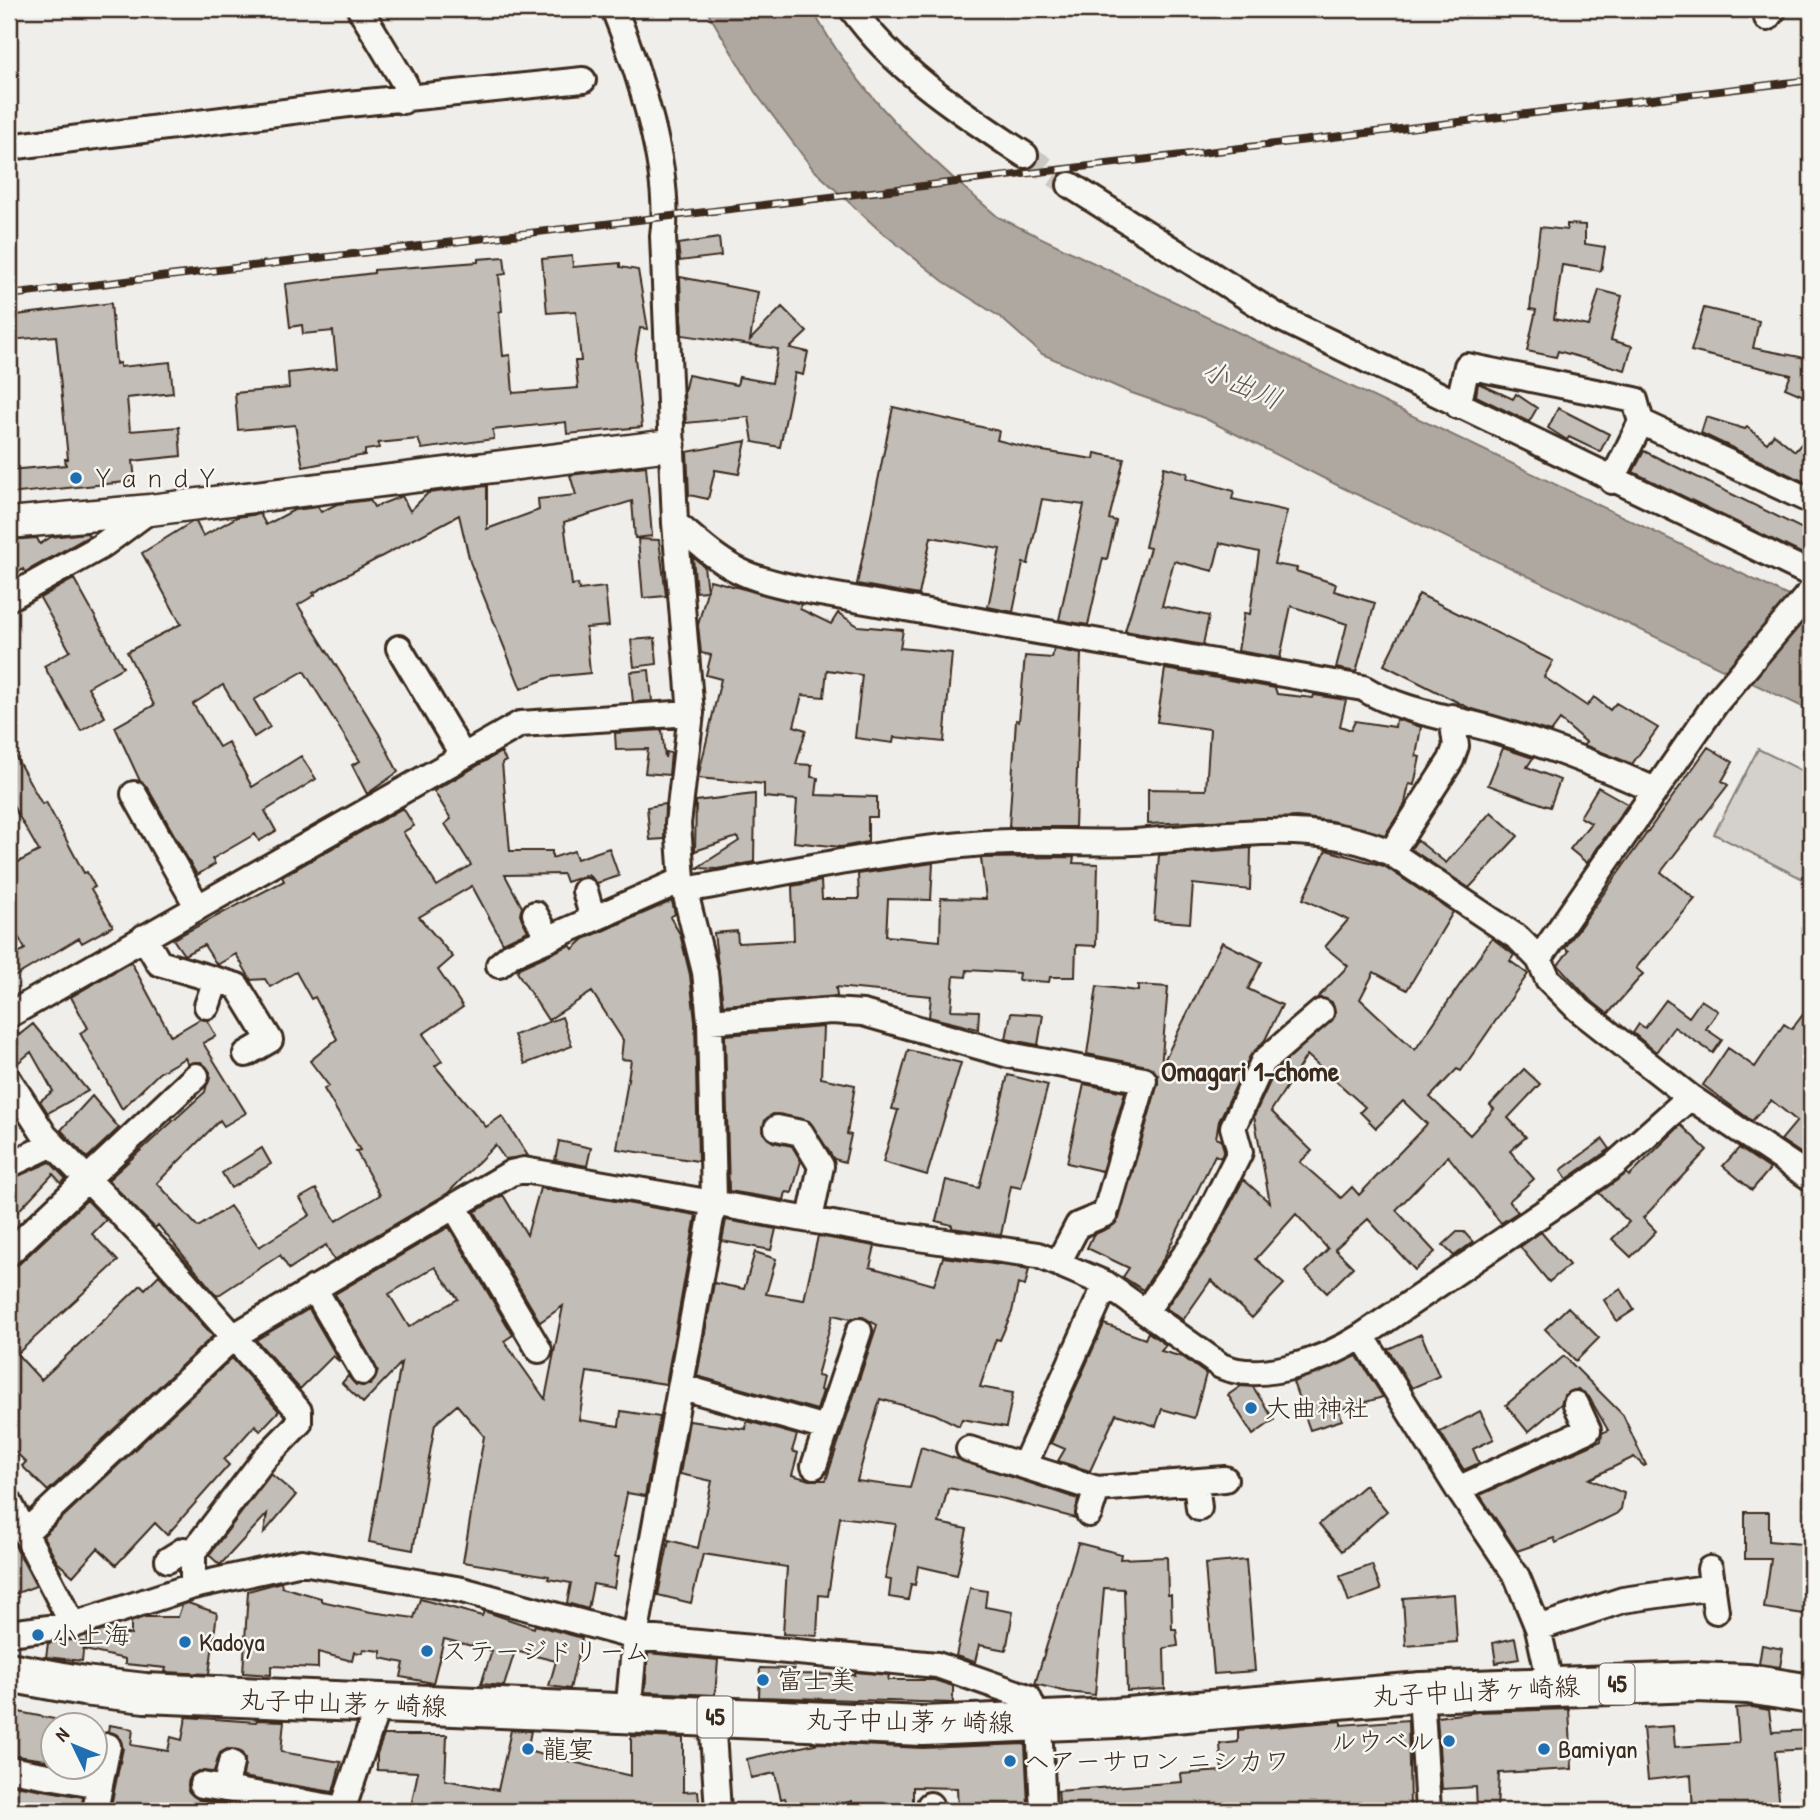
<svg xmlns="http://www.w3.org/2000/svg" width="1820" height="1820" font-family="'Patrick Hand','Klee One',sans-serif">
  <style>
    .green { fill: #d4d1cc; stroke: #887e75; stroke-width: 2 }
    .water { fill: #afa8a1; stroke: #81766d; stroke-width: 2 }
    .building { fill: #c2bdb7; stroke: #3b2a1e; stroke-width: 2; fill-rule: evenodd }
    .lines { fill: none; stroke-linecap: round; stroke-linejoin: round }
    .minor-tunnel { stroke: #cbc7c1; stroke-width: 24; stroke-dasharray: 24 12; stroke-linecap: butt }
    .minor-casing { stroke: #3b2a1e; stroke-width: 30 }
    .tertiary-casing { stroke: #3b2a1e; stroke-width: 35 }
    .primary-casing { stroke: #3b2a1e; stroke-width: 44 }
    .minor { stroke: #f6f6f2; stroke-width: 24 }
    .tertiary { stroke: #f6f6f2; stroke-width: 30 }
    .primary { stroke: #f6f6f2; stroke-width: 38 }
    .rail-casing { stroke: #3b2a1e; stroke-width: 8 }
    .rail { stroke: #f6f6f2; stroke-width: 5; stroke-dasharray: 16; stroke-linecap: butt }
    .poi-dot { fill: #1f6fb2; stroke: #f6f6f2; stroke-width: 2.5 }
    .labels { text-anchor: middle; stroke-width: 5; stroke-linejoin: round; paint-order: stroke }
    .shield { fill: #f6f6f2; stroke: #73675e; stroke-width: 2 }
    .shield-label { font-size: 24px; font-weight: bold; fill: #3b2a1e }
    .poi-label { font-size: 26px; fill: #3b2a1e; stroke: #f6f6f2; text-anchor: start }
    .street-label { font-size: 26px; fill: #3b2a1e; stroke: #f6f6f2 }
    .water-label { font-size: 28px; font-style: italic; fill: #64564c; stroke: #f6f6f2 }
    .neighbourhood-label { font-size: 28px; font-weight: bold; fill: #3b2a1e; stroke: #f6f6f2 }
  </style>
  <rect width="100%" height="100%" fill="#efeeea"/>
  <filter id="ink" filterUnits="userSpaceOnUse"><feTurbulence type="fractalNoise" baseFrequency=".0143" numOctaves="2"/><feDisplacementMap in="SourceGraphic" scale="14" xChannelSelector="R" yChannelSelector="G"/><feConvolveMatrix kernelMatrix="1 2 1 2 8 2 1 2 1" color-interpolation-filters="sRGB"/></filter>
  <g filter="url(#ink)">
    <path class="green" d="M1758,749L1811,775V883L1714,834Z"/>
    <path class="water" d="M706,9H812C858,95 925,155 998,217L1811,607V711L1337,485L1204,418L1129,392L1042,354L1000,317L943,281L877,228L813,169L755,92Z"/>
    <path class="building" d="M1567,224L1585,225V244L1605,247L1601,271L1562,265L1554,319L1589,326L1599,290L1622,296L1611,340L1632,346L1625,370L1558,351L1556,357L1527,351L1536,310L1530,309L1540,227L1567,230Z
      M719,238L721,256L680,261L678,244Z
      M572,256L573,267L620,263V267L638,270L648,329L640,328L635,357L642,427L567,434L566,422L493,430L494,439L422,449L418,439L378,443L379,448L365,450V455L303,467L295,425L238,430L235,393L289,388L288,373L337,368L333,331L303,334L302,325L290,327L285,284L374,273V270L478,262V259L504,257L506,274L499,275L502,311L499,312L503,356L510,355L513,393L578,388L575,361H581L576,311L547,313L542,259Z
      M680,277L758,292L750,340L782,307L807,332L790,348L808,352L803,375L795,373L780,447L753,442L749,417L686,423L684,392L688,375L737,385L739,377L772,383L778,349L682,335Z
      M111,303L116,364L120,363V367L170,362L173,393L127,398L130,431L179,427L181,456L133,461L135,481L9,494V470L66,465L65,459H68L56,336L9,340V316Z
      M1704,308L1759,321L1753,348L1811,359V399L1785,388L1791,375L1691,351Z
      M1478,383L1513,399L1516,394L1537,408L1529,422L1476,396Z
      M893,407L999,431L997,440L1036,450L1094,459L1095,453L1124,459L1109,519L1116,521L1107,559L1103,558L1088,625L1059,620L1084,505L1042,499L1028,564L1023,563L1013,612L988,607L1000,549L931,537L919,595L857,584Z
      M1558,408L1609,434L1600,452L1569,437L1567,440L1548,428Z
      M1706,417L1745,429L1747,427L1767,443L1774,434L1795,451L1811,433V485L1701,433Z
      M746,441L739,474L715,470L708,499L689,495L687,452Z
      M1644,451L1811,533V558L1633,472Z
      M646,466L652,536L635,538L632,501L564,522L572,585L578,584L579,590L605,587L609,626L586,628L590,673L550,677L521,689L470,562L459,515L313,593L315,595L298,605L379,734L398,772L367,794L352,765L360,761L304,671L254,700L270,727L254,737L223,685L193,704L219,747L228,742L252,787L301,756L316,779L265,811L276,831L259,841L255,834L212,859L215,864L197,875L147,787L140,781L115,727L154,705L127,652L181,624L142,553L192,522H196L203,536L237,517L260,514L266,525L294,510L318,507L321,512L337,504L370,500L374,507L402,496L410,511L428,493L487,486V529L539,510L538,499L576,495L570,475Z
      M1164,467L1188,473L1187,478L1234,491L1232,499L1287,511L1274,564L1297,568L1296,571L1336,584L1334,591L1375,603L1356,672L1336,668L1347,624L1291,606L1280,658L1238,651L1244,613L1250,614L1259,552L1220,543L1213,571L1174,561L1162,606L1209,616L1203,645L1125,631L1150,548L1145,547Z
      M87,533L89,536L25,572L23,569L9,580V540L37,538L40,544L51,537Z
      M638,539L659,540L666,596L643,598Z
      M693,557L704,566L707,591L710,580L801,604L800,609L831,624L838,613L858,626L903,630L900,648L952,653L944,742L894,737L893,743L855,738L862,675L827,670L824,697L802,695L794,726L806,730L796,764L812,765L811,777L818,778L816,795L877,797V817H868V842L841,847L794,842L797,800L764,797V784L698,778L721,679L706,675L711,655L701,653L698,625L707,591L696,592Z
      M74,579L123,667L88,687L105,717L81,731L44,666L70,651L40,598Z
      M1419,594L1553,661L1544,677L1587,706L1594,697L1610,710L1616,703L1658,728L1632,764L1584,745L1586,742L1560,720L1551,732L1469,708L1384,665Z
      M655,638L657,664L634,667L631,640Z
      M1054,649L1081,654L1075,827H1009L1016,720L1019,721L1025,656L1052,658Z
      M1165,669L1275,688L1277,694L1313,698L1314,695L1346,700L1340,726L1351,730L1355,721L1395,727L1396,719L1421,727L1416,756L1420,757L1414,785L1409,784L1405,804L1385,835L1331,821L1297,817L1148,824V789L1206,790L1210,729L1157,722Z
      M649,670L652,701L633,702L630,672Z
      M662,730L665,758L666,752L671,753L669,775L645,773L648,749L616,750L615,733Z
      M9,745L42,804L46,802L84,873L87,872L95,887L91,889L113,926L82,943L79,938L9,980V958L25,949L9,920V867L39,851L9,799Z
      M1708,747L1733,762L1722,781L1728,785L1661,872L1695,899L1636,968L1643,974L1608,1014L1588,998L1558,965L1569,951L1565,948Z
      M1503,748L1533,758L1527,767L1560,780L1550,807L1488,785Z
      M501,752L506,761L502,763L510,851H552V858L574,851L577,859L609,848L619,876L597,883L588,875L566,882L563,874L505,875L522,907L520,914L528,931L503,943L472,886L419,917L453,957L438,970L463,1007L423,1034L442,1061L435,1066L486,1127L502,1116L528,1156L505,1159L495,1145L448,1193L334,1260L326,1245L289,1269L280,1255L217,1296L158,1225L155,1228L108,1180L205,1092L210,1072L201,1062L188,1064L185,1058L159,1073L122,1109L80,1033L88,1028L71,997L131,962L171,1036L200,1019L207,1020L216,1036L203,1043L246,1113L224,1126L220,1120L157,1183L198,1227L230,1206L259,1247L310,1215L300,1198L316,1189L336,1221L380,1195L356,1151L360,1150L324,1089L329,1086L310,1061L337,1039L315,997L311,999L296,972L270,987L265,979L251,980L236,954L217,965L204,945L184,955L173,939L284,881L282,877L403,808L414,826L403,832L437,886L471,865L445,824L451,819L434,791Z
      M1598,787L1628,804L1587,863L1570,849L1591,823L1580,817Z
      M755,794L754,862L717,869L697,868L739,841L737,837L695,851L696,801Z
      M665,804L664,839L650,840L647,807Z
      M1491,812L1518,836L1469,888L1411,849L1417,840L1446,863Z
      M1251,848L1250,890L1193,884L1190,923L1154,920L1159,855Z
      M1326,850L1384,866L1453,912L1407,990L1374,972L1360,999L1415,1050L1492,938L1514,955L1510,961L1528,974L1461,1071L1457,1069L1430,1097L1470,1135L1494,1109L1490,1105L1524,1069L1540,1084L1508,1118L1526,1137L1510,1151L1534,1179L1509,1201L1518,1212L1501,1223L1448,1156L1396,1210L1435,1252L1415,1270L1368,1219L1335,1249L1353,1267L1327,1293L1306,1272L1328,1249L1296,1214L1256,1259L1284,1284L1252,1318L1211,1280L1183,1320L1166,1308L1210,1244L1241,1184L1244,1180L1270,1203L1254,1116L1275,1071L1335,1016L1332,1002L1317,998L1348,966L1325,947L1348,920L1303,899ZM1307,1055L1365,1107L1360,1112L1376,1128L1403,1101L1427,1124L1359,1195L1352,1187L1341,1198L1300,1162L1312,1151L1271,1111Z
      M1074,857L1073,863L1098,864L1096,946L1076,945L1075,977H1050L1049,982L1018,980L1019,973L967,970L966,977L954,976L951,1010L979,1011L978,1029L929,1017L931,996L836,987L837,996L723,1005L714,933L737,931L738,943L794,940L792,886L821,881L822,899H859L858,874L933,863L931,900L888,899L886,936L940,941L941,898L986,899L981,858Z
      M672,901L675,914L670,917L680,934L690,975L695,1022L698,1161L617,1149L631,1060L621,1059L623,1040L592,992L548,1020L517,972L519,968L570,945L573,949L584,939Z
      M1222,942L1262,962L1248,989L1282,1005L1265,1040L1250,1056L1219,1121L1216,1138L1221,1140L1224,1150L1221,1158L1215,1155L1164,1258L1143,1290L1123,1277L1129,1268L1087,1248L1093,1235L1111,1227L1119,1219L1158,1083V1075L1147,1066L1087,1054L1097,986L1138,991V985L1168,987L1161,1067Z
      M1666,1000L1689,1017L1701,1000L1718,1011L1706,1029L1722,1040L1713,1053L1674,1027L1656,1052L1633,1033L1639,1024L1645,1028Z
      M1811,1004V1142L1802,1154L1781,1140L1797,1121L1771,1100L1752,1121L1703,1085L1728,1048L1755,1067L1784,1024L1792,1029Z
      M1011,1013L1043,1015L1038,1045L1006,1039Z
      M562,1017L572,1046L525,1064L514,1035Z
      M33,1024L88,1091L48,1113L40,1101L53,1091L31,1052L14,1066L9,1065V1030L14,1029L19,1035Z
      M823,1027L821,1078L855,1085L847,1134L851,1135L845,1162L834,1159L809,1121L773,1114L766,1119L763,1133L773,1142L792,1146L801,1161L792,1193L786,1192L784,1200L729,1191L725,1035Z
      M908,1050L961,1063L927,1175L883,1162L898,1110L892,1109Z
      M1008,1075L1048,1085L1021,1188L1011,1186L1001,1235L952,1228V1225L936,1221L946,1180L979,1188Z
      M1084,1084L1125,1092L1102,1171L1067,1163Z
      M92,1096L119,1128L87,1158L61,1130Z
      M1681,1125L1707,1150L1643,1218L1656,1231L1631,1257L1612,1239L1629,1222L1599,1193L1627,1173L1629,1176Z
      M1603,1139L1610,1149L1567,1179L1561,1170Z
      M559,1141L591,1148L587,1166L555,1160Z
      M262,1148L271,1164L231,1188L222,1173Z
      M1739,1148L1770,1169L1752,1190L1723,1166Z
      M50,1162L66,1179L61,1183L53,1174L9,1221V1180Z
      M540,1188L696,1215L666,1384L587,1372L579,1420L619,1426L621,1411L660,1417L645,1496L627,1493L615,1557H619L614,1588L593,1584L588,1609L567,1603L571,1583L548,1579L549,1576L463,1562L484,1436L457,1405L435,1424L413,1550L369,1542L401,1363L363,1403L342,1383L348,1376L356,1385H370L378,1371L335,1294L449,1227L513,1335L504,1341L545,1399L563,1306L540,1322L475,1212L503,1195L527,1235ZM435,1267L458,1299L409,1327L389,1294Z
      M87,1200L106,1220L92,1234L118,1261L17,1354L41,1380L141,1285L145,1289L159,1275L213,1336L48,1491L22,1466L26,1462L9,1446V1267L19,1264Z
      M726,1220L776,1229L771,1250L722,1241Z
      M1457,1232H1464L1473,1242L1454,1256L1443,1245Z
      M1541,1232L1569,1265L1549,1282L1520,1247Z
      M818,1236L875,1246L870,1267L934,1285L943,1257L1029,1269L1025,1286L1018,1284L1012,1312L1000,1340L996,1339L980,1387L1013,1393L1006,1427L962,1419L959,1426L935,1414L880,1399L857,1481L910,1488L921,1447L1078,1499L1075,1518L1005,1499L948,1488L939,1523L967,1529L957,1575L918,1566L915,1585L911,1584L908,1600L889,1597L891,1580L885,1579L896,1524L840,1517L828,1596L819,1595L817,1636L783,1634L787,1567L703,1554L691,1603L658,1595L669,1540L698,1548L712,1481L680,1474L689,1421L746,1429L747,1421L797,1435L792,1451L798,1453L792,1475L810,1480H826L877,1325L863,1317L850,1319L833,1315L817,1376L823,1377L820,1390L823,1391L817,1410L697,1376L714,1283L744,1289L755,1252L776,1259L766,1294L804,1300Z
      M1621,1289L1634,1310L1617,1321L1604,1300Z
      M1568,1307L1599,1338L1576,1361L1545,1329Z
      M309,1309L340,1362L333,1356L300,1389L256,1340Z
      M1104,1324L1145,1339L1148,1332L1166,1345L1161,1351L1183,1357L1206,1374L1194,1418L1162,1409L1156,1426L1116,1414L1090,1471L1058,1461L1065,1449L1051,1443Z
      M1421,1334L1439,1376L1412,1388L1388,1349Z
      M1357,1356L1383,1397L1339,1410L1342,1420L1310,1430L1293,1382Z
      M1564,1356L1623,1415L1646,1465L1644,1466L1634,1457L1589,1479L1624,1493L1621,1509L1616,1514L1556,1543L1554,1538L1517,1551L1480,1495L1601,1441L1602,1433L1608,1430L1589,1397L1578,1389L1564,1395L1561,1404L1528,1432L1506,1405Z
      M232,1358L279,1411L260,1431L255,1425L224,1460L229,1465L167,1535L155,1523L116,1565L98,1548L73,1576L57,1562L43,1536Z
      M1241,1386L1253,1387L1274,1420L1253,1435L1228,1395Z
      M1480,1411L1494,1439L1473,1449L1479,1463L1464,1470L1440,1432Z
      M271,1474L296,1495L264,1533L267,1514L220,1565L209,1555Z
      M1365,1485L1387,1511L1342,1551L1319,1524Z
      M1745,1512H1769V1541L1811,1545V1615L1764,1608L1771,1559H1745Z
      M9,1534L36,1586L9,1596Z
      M1078,1543L1121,1554L1120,1559L1167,1557L1168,1595H1171L1172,1629H1176L1178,1646L1164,1648L1165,1689L1127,1691L1124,1589L1104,1588L1095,1695L1067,1692L1035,1684Z
      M1246,1560L1255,1671L1214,1674L1205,1564Z
      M1372,1565L1381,1590L1349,1602L1340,1576Z
      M281,1582L282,1587L321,1598V1601L371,1612L414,1618L420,1599L482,1616L484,1611L534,1628L535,1625L582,1638L570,1689L549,1686L556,1661L515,1651L504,1686L481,1684L492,1651L444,1639L433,1683L401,1677L404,1663L381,1658V1651L363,1649L362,1653L354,1652L352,1661L318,1652V1668L271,1666V1675L243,1673L248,1591Z
      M970,1588L987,1591L985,1607L1013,1612L1006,1650L979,1645L975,1662L956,1656Z
      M1454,1594L1457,1642L1406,1646L1403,1598Z
      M188,1603L217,1613L209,1674L165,1672L166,1668L125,1664V1659L85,1650L88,1636L107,1629L131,1635V1622L144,1617H178L182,1605Z
      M1515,1638L1519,1659L1496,1663L1493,1643Z
      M70,1640L84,1642L82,1661L46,1657L48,1643Z
      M1762,1645L1783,1649L1780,1667L1759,1664Z
      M648,1653L718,1660L715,1695L645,1692Z
      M760,1668L794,1669V1674L855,1675V1672L889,1675L888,1680H934L953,1686V1703L759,1697Z
      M1752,1707L1769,1710L1772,1732L1811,1730V1749L1775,1751L1780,1811H1693L1691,1775L1648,1780L1643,1728L1673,1726L1675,1747L1739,1743L1736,1708Z
      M1569,1709L1572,1769L1499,1773L1497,1811H1477L1476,1787L1442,1789L1437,1717L1478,1712Z
      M9,1710L54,1719L46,1760L9,1755Z
      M186,1717L256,1722L257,1720L284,1721L281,1752L341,1762L333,1792L243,1777L245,1758L241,1752L227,1749L220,1753L214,1772L198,1771L191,1775L188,1791L199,1800L267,1811H110L123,1748L118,1735L108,1732L109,1725L133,1729L131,1745L168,1751L171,1737L182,1740Z
      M1408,1720L1410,1807L1366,1811H1060L1058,1791L1182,1782L1181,1774L1222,1771L1220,1744L1238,1742V1730L1341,1721V1725Z
      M511,1730L531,1731L527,1751L631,1776V1736L683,1738V1792L698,1791L700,1811H410L418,1772L377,1770V1754L384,1735H447L445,1780L498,1790Z
      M819,1743L922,1748L1025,1744L1028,1805H987V1811H958L957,1788L913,1787V1811H852V1801L816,1811H789L785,1798L781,1799L775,1773L751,1778L747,1759Z
      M9,1784L83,1797L81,1811H9Z"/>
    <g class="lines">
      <path class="minor-tunnel" d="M1025,155L1070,185"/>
      <defs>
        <path id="minor" d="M360,9L405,84L403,101
          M614,9C638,68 672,172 663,236L675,523L691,713L678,824L682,880L705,972L710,1021L714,1201L635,1637L628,1714
          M852,9C897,72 962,113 1025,155
          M1767,18L1774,9
          M9,147L348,104L583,80
          M1070,185L1280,318L1811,574
          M1458,406L1467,366L1635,400L1641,422L1612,481
          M1641,422L1811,501
          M675,523C697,541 719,563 746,574C767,583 791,587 814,592L1363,688C1402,712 1451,717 1495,730C1550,746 1603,767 1655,790
          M9,598L100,547L150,510
          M399,648L463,756
          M134,794L197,906
          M1391,853L1451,760L1456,746L1452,717
          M684,890C780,874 877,852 973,844C1027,839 1080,844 1133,842C1219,838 1309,816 1391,853L1518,938L1539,959L1548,979L1578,1009L1690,1097L1811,1178
          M585,891L593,919
          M535,914L549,939
          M144,937L159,963L237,986L270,1040L246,1054
          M1539,959L1716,703L1811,591
          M499,965L511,955L682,880
          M207,1006L216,980
          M9,1015L520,724L691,713
          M710,1021L831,1011L863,1013L1009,1055L1144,1080L1105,1214L1078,1225L1059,1261
          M9,1080L45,1136L163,1257L299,1411V1423L264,1459L193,1552V1586
          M777,1128L801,1133L821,1166L810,1219
          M9,1165L53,1144
          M454,1206L539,1350
          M9,1253L196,1076
          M314,1288L363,1372
          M1146,1311L1198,1236L1240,1152L1233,1127L1263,1062L1321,1012
          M682,1387L826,1428
          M969,1449L1024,1466L1106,1284
          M814,1466L859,1331
          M1024,1466L1097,1489L1225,1479
          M1196,1482L1199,1508
          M1458,1489L1588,1430L1576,1404
          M9,1502L73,1625
          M1089,1514L1097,1489
          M25,1533L234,1336L511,1173L524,1170L890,1234L1038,1255L1106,1284L1221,1366C1262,1384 1326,1359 1362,1336
          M168,1560L184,1550L193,1552
          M1710,1569L1716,1611
          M1538,1628L1623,1600L1713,1587
          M9,1633L73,1625L193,1586L302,1562L462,1590L635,1637L937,1665L1028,1697L1039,1722L1043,1811
          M1551,1687L1538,1628L1517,1577L1458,1489L1362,1336L1614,1165L1690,1097
          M1421,1692L1428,1811
          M712,1717L718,1811
          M9,1769L100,1785L95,1811
          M100,1785L108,1746
          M202,1785L342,1809
          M225,1789L231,1763
          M930,1805V1811
          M342,1811L378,1705"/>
        <path id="tertiary" d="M9,523L150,510L670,445"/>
        <path id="primary" d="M9,1672L84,1686L145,1693L923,1726L1116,1718L1421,1692L1695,1682L1748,1684L1811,1694"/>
      </defs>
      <use href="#minor" class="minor-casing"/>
      <use href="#tertiary" class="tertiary-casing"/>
      <use href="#primary" class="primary-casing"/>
      <use href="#minor" class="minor"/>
      <use href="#tertiary" class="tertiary"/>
      <use href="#primary" class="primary"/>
      <defs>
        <path id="rail" d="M9,295L1811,80"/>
      </defs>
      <use href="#rail" class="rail-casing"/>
      <use href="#rail" class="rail"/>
    </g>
  </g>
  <g class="poi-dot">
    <circle cx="76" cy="478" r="7"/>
    <circle cx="1251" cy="1408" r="7"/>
    <circle cx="38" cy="1635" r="7"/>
    <circle cx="185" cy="1642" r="7"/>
    <circle cx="427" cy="1651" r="7"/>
    <circle cx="763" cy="1680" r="7"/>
    <circle cx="1449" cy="1741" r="7"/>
    <circle cx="528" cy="1749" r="7"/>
    <circle cx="1544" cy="1749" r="7"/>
    <circle cx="1010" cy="1761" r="7"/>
  </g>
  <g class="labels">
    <g class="shield">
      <rect x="1599.5" y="1663.5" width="35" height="41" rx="5"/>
      <rect x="697.5" y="1696.5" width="35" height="41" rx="5"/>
    </g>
    <g class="shield-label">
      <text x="1617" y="1692">45</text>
      <text x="715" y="1725">45</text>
    </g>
    <g class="poi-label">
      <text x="90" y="487">ＹａｎｄＹ</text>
      <text x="1265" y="1417">大曲神社</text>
      <text x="52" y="1644">小上海</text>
      <text x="199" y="1651">Kadoya</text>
      <text x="441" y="1660">ステージドリーム</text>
      <text x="777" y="1689">富士美</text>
      <text x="1435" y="1750" text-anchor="end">ルウベル</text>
      <text x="542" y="1758">龍宴</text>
      <text x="1558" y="1758">Bamiyan</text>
      <text x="1024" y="1770">ヘアーサロン ニシカワ</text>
    </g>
    <g class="street-label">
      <text transform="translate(1476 1691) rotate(-3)" y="9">丸子中山茅ヶ崎線</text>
      <text transform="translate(343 1703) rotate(2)" y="9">丸子中山茅ヶ崎線</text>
      <text transform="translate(910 1721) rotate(1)" y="9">丸子中山茅ヶ崎線</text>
    </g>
    <g class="water-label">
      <text transform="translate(1242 384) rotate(23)" y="10">小出川</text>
    </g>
    <g class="neighbourhood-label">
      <text x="1250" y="1081">Omagari 1-chome</text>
    </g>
  </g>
  <rect width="1820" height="1820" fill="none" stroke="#f6f6f2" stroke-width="35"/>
  <rect x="18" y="18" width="1785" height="1785" fill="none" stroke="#3b2a1e" stroke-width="2.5" filter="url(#ink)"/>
  <g transform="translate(74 1746) rotate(313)"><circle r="33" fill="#f6f6f2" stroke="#aba49d" stroke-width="2"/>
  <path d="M0-5L12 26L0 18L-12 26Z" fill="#1f6fb2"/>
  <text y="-10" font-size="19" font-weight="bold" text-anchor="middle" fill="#3b2a1e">N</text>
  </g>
</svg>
